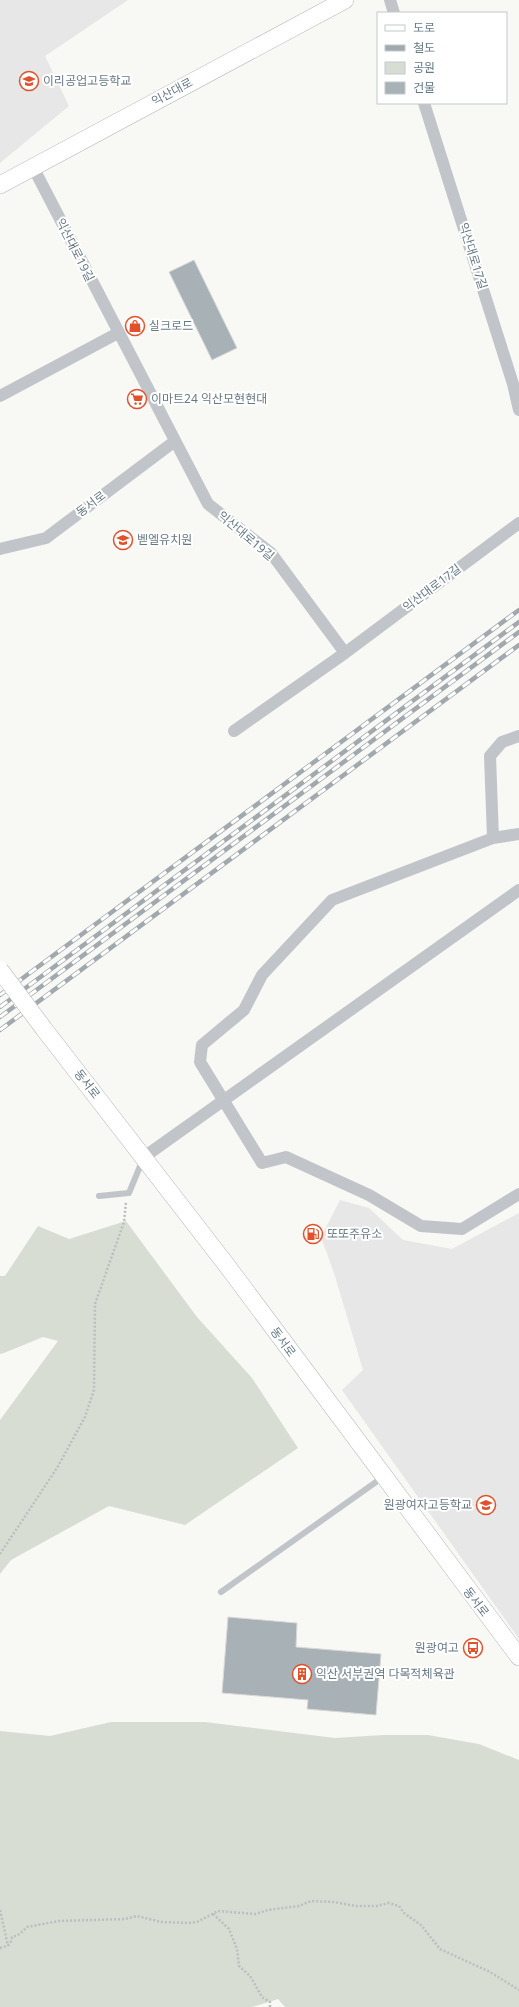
<svg xmlns="http://www.w3.org/2000/svg" width="519" height="2007" font-family="'Noto Sans','Noto Sans KR',sans-serif">
  <style>
    .built { fill: #e6e7e6 }
    .green { fill: #d8ddd4 }
    .building { fill: #a8b1b6; stroke: #d9d9d7 }
    .lines { fill: none; stroke-linecap: round; stroke-linejoin: round }
    .secondary-casing { stroke: #b3b9bd; stroke-width: 18 }
    .path { stroke: #bbbec0; stroke-width: 2.5; stroke-dasharray: 2 2; stroke-linecap: butt }
    .lane { stroke: #c1c5c9; stroke-width: 6 }
    .street { stroke: #c1c5c9; stroke-width: 12 }
    .secondary { stroke: #fff; stroke-width: 17 }
    .rail-casing { stroke: #a2a9ae; stroke-width: 4.5 }
    .rail { stroke: #fff; stroke-width: 3; stroke-dasharray: 9; stroke-linecap: butt }
    .secondary-bridge-casing { stroke: #b3b9bd; stroke-width: 18; stroke-linecap: butt }
    .secondary-bridge { stroke: #fff; stroke-width: 17 }
    .labels { text-anchor: middle; stroke-width: 4; stroke-linejoin: round; paint-order: stroke }
    .poi-label { font-size: 12px; fill: #677986; stroke: #fff; text-anchor: start }
    .street-label { font-size: 12px; fill: #677986; stroke: #fff }
  </style>
  <rect width="100%" height="100%" fill="#f8f8f5"/>
  <path class="built" d="M0,0H128L45,56L69,106L0,163Z
    M340,1200L369,1208L403,1240L452,1249L519,1213V1639L342,1390L363,1370L335,1276L321,1237Z"/>
  <path class="green" d="M126,1221L197,1317L252,1378L298,1448L185,1525L109,1506L11,1560L0,1574V1420L58,1341L43,1337L4,1353L0,1354V1276H5L38,1226L69,1239Z
    M111,1722H205L335,1738L383,1735H428L479,1744L519,1760V2007H285L278,1999L252,2007H0V1731L50,1736Z"/>
  <path class="building" d="M194,260L237,348L212,360L169,272Z
    M228,1617L297,1623L296,1647L381,1654L376,1715L307,1709L308,1700L222,1693Z"/>
  <g class="lines">
    <defs>
      <path id="secondary" d="M0,185L345,0
        M44,1029L228,1267L519,1657"/>
    </defs>
    <use href="#secondary" class="secondary-casing"/>
    <path class="path" d="M0,1554L57,1468L85,1417L94,1390L95,1304L124,1222L126,1202
      M0,1910L8,1946
      M213,1914L229,1929L237,1949L239,1966L250,1976L262,1997L270,2002V2007
      M0,1948C8,1946 11,1945 12,1937L20,1934L27,1927L59,1921L125,1919L137,1916L161,1922L189,1923L197,1922L218,1911L255,1914L268,1910L299,1906L311,1901L334,1902L356,1906H377L389,1903L399,1906L404,1913L421,1925L440,1949L490,1972L519,1990"/>
    <path class="lane" d="M99,1196L129,1193L143,1159
      M221,1592L383,1477"/>
    <path class="street" d="M390,0L394,13
      M424,103L513,384L519,410
      M33,167L208,504L271,553L345,653
      M0,396L118,333
      M0,549L46,538L175,441
      M234,731L345,653L519,523
      M519,736L502,742L490,756L493,838L332,900L262,975L244,1010L202,1045L200,1062L262,1163L286,1157L369,1195L421,1226L462,1229L519,1194
      M493,838L519,834
      M144,1157L519,890"/>
    <use href="#secondary" class="secondary"/>
    <defs>
      <path id="rail" d="M0,995L519,610
        M0,1007L519,622
        M0,1017L519,632
        M0,1030L519,645"/>
    </defs>
    <use href="#rail" class="rail-casing"/>
    <use href="#rail" class="rail"/>
    <defs>
      <path id="secondary-bridge" d="M0,970L44,1029"/>
    </defs>
    <use href="#secondary-bridge" class="secondary-bridge-casing"/>
    <use href="#secondary-bridge" class="secondary-bridge"/>
  </g>
  <defs>
    <symbol id="school-ring" viewBox="-11 -11 22 22"><circle r="9.5" fill="#fff" stroke="#e2512b" stroke-width="1.5"/><path d="M0-5L7-2L0 1L-7-2ZM-4 1L0 2.5L4 1V4Q0 6-4 4Z" fill="#e2512b"/></symbol>
    <symbol id="shop-ring" viewBox="-11 -11 22 22"><circle r="9.5" fill="#fff" stroke="#e2512b" stroke-width="1.5"/><path d="M-5-2.5h2.3a2.7 3.5 0 0 1 5.4 0H5L5.5 6h-11ZM-1.5-2.5h3a1.5 2.3 0 0 0-3 0Z" fill="#e2512b"/></symbol>
    <symbol id="supermarket-ring" viewBox="-11 -11 22 22"><circle r="9.5" fill="#fff" stroke="#e2512b" stroke-width="1.5"/><path d="M-6-5.5h2.5l.6 2H6L4.5 2H-2.5L-4.4-4H-6ZM-1.5 3.2a1.3 1.3 0 1 0 .1 0ZM3 3.2a1.3 1.3 0 1 0 .1 0Z" fill="#e2512b"/></symbol>
    <symbol id="fuel-ring" viewBox="-11 -11 22 22"><circle r="9.5" fill="#fff" stroke="#e2512b" stroke-width="1.5"/><path d="M-5.5-6h7V0h2V4h1.3V-2.5L3-4.5l.8-.8L6-3V5H2.5V1h-1V6h-7ZM-4.2-4.7v3.2H.2V-4.7Z" fill="#e2512b"/></symbol>
    <symbol id="bus-ring" viewBox="-11 -11 22 22"><circle r="9.5" fill="#fff" stroke="#e2512b" stroke-width="1.5"/><path d="M-5-6H5V4H4V6H2V4H-2V6H-4V4H-5ZM-3.5-4V0h7V-4ZM-3.5 1.2v1.5H-2V1.2ZM2 1.2v1.5H3.5V1.2Z" fill="#e2512b"/></symbol>
    <symbol id="building-ring" viewBox="-11 -11 22 22"><circle r="9.5" fill="#fff" stroke="#e2512b" stroke-width="1.5"/><path d="M-4-6H4V6H1V3H-1V6H-4ZM-2.5-4.3h1.7v1.8h-1.7ZM.8-4.3h1.7v1.8H.8ZM-2.5-1h1.7V.8h-1.7ZM.8-1h1.7V.8H.8Z" fill="#e2512b"/></symbol>
  </defs>
  <g fill-rule="evenodd">
    <use href="#school-ring" x="18" y="70" width="22" height="22"/>
    <use href="#shop-ring" x="124" y="315" width="22" height="22"/>
    <use href="#supermarket-ring" x="126" y="388" width="22" height="22"/>
    <use href="#school-ring" x="112" y="529" width="22" height="22"/>
    <use href="#fuel-ring" x="302" y="1223" width="22" height="22"/>
    <use href="#school-ring" x="475" y="1494" width="22" height="22"/>
    <use href="#bus-ring" x="462" y="1637" width="22" height="22"/>
    <use href="#building-ring" x="291" y="1663" width="22" height="22"/>
  </g>
  <g class="labels">
    <g class="poi-label">
      <text x="43" y="85">이리공업고등학교</text>
      <text x="149" y="330">실크로드</text>
      <text x="151" y="403">이마트24 익산모현현대</text>
      <text x="137" y="544">벧엘유치원</text>
      <text x="327" y="1238">또또주유소</text>
      <text x="472" y="1509" text-anchor="end">원광여자고등학교</text>
      <text x="459" y="1652" text-anchor="end">원광여고</text>
      <text x="316" y="1678">익산 서부권역 다목적체육관</text>
    </g>
    <g class="street-label">
      <text transform="translate(172 92) rotate(-28)" y="4">익산대로</text>
      <text transform="translate(75 250) rotate(63)" y="4">익산대로19길</text>
      <text transform="translate(473 256) rotate(73)" y="4">익산대로17길</text>
      <text transform="translate(91 504) rotate(-37)" y="4">동서로</text>
      <text transform="translate(246 536) rotate(40)" y="4">익산대로19길</text>
      <text transform="translate(432 588) rotate(-37)" y="4">익산대로17길</text>
      <text transform="translate(87 1084) rotate(52)" y="4">동서로</text>
      <text transform="translate(283 1342) rotate(54)" y="4">동서로</text>
      <text transform="translate(476 1602) rotate(53)" y="4">동서로</text>
    </g>
  </g>
  <rect x="377" y="12" width="130" height="92" fill="#ffffff" stroke="#c2c9cf"/>
  <rect x="385" y="25" width="20" height="6" fill="#ffffff" stroke="#c2c9cf"/>
  <text x="413" y="32" font-size="12" fill="#677986">도로</text>
  <rect x="385" y="45" width="20" height="6" fill="#a2a9ae" stroke="#c2c9cf"/>
  <text x="413" y="52" font-size="12" fill="#677986">철도</text>
  <rect x="385" y="62" width="20" height="12" fill="#d8ddd4" stroke="#c2c9cf"/>
  <text x="413" y="72" font-size="12" fill="#677986">공원</text>
  <rect x="385" y="82" width="20" height="12" fill="#a8b1b6" stroke="#c2c9cf"/>
  <text x="413" y="92" font-size="12" fill="#677986">건물</text>
</svg>
